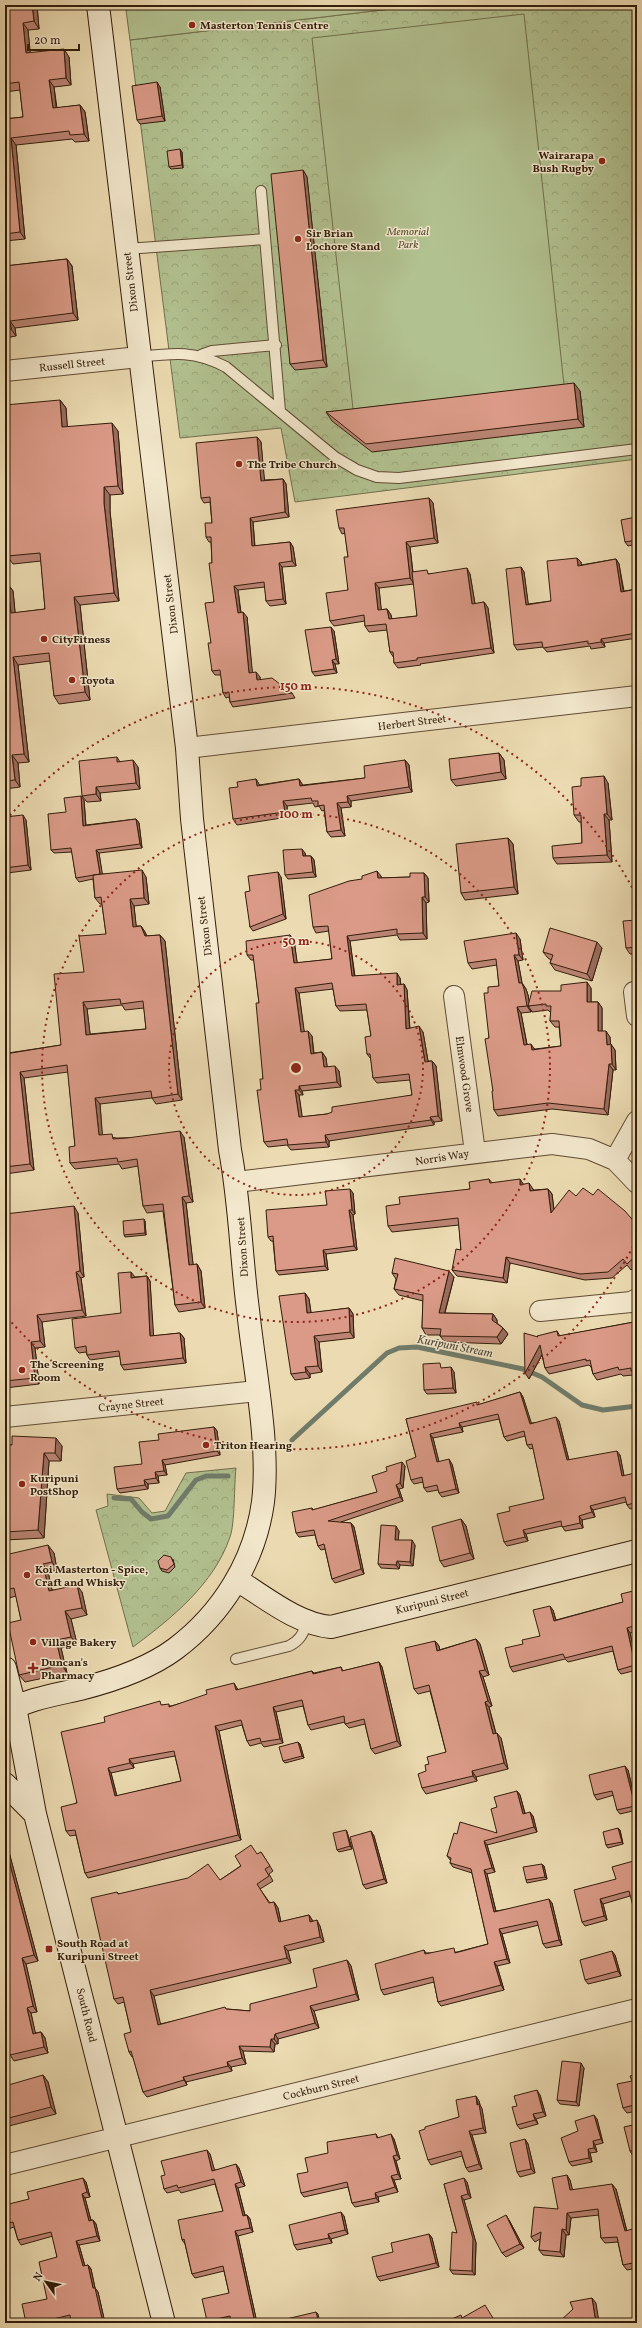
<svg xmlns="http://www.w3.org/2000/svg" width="642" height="2328" font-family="Vollkorn,serif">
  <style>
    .forest { fill: url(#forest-crowns); stroke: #726f4d }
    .pitch { fill: #b2c190; stroke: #726f4d }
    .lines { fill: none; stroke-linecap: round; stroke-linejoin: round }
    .stream { stroke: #707c6b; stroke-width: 5 }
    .lane-casing { stroke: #614c34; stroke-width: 12 }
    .street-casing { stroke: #614c34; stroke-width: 22 }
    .secondary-casing { stroke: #331d0a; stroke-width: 24 }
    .lane { stroke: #f3e8cd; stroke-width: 10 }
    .street { stroke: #f3e8cd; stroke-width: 20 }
    .secondary { stroke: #f3e8cd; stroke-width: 22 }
    .wall { fill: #bb8474; stroke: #331d0a; fill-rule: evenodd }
    .shaded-wall { fill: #996c5e; stroke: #331d0a }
    .building { fill: #da9a87; stroke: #331d0a; fill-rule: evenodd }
    .ring { fill: none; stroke: #8f2418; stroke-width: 2; stroke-dasharray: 2 4 }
    .poi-dot { fill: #8f2418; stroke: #f3e8cd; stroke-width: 1.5 }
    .labels { text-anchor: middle; stroke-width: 3; stroke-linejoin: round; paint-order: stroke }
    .poi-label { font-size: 11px; font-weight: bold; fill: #331d0a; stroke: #f3e8cd; text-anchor: start }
    .park-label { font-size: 11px; font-style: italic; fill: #594e32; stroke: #f3e8cd }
    .street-label { font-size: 11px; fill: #331d0a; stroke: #f3e8cd }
    .water-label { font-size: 12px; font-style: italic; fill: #524c3b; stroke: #f3e8cd }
    .centre { fill: #8f2418; stroke: #f3e8cd; stroke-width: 2 }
    .ring-label { font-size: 12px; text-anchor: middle; font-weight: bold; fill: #8f2418; stroke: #f3e8cd; stroke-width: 3; stroke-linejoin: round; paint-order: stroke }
  </style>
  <defs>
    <pattern id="forest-crowns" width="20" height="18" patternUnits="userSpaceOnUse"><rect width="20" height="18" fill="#b2c190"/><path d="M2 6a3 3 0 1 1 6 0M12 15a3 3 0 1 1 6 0" fill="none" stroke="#9aa57b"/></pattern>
  </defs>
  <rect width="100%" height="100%" fill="#ecdbb2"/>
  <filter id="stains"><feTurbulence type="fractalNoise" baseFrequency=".005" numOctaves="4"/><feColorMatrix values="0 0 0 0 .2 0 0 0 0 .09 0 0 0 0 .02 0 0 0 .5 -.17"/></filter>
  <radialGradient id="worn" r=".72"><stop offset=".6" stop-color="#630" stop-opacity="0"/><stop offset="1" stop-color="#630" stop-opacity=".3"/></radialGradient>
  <path class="forest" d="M424,5H637V459L295,502L281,428L180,438L130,40Z
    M236,1468C234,1484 235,1524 230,1537C214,1584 172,1618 133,1647L96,1510L108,1506L107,1494L139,1498L152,1513L165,1511L186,1473Z"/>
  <path class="pitch" d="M162,5H424L130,40L126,10Z
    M524,14L564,385L353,409L312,38Z"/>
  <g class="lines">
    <path class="stream" d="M292,1440L387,1353L399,1348L417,1347L523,1369L542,1377L582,1405L603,1410L637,1406
      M114,1498L131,1499L142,1512L151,1519L168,1516L196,1480L206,1476H228"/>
    <defs>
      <path id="lane" d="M261,191L280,411
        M126,249L265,239
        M201,355L212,351L276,345
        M139,357C173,353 195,350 226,367L335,457L357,470L377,477L399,478L637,449
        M236,1659L289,1646C301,1640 303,1633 308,1621"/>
      <path id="street" d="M5,371L139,357
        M187,748L637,696
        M634,992L637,1016
        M454,996L475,1152
        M615,1160L637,1121
        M236,1182L552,1144L589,1149L615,1160L637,1183
        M540,1311L631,1302L637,1299
        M5,1417L257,1391
        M5,2165L637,2009"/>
      <path id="secondary" d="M237,1580C265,1597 297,1624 331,1627L637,1551
        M5,1668L15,1707L35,1814L164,2323
        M5,1713C27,1699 54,1695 80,1689C112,1681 148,1669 175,1649C222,1614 255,1561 263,1502C270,1445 254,1368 248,1310C241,1256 240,1203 230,1150L192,819L187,748L98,5
        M5,1784L35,1814"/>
    </defs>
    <use href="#lane" class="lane-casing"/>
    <use href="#street" class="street-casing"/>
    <use href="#secondary" class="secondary-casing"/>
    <use href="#lane" class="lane"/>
    <use href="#street" class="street"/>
    <use href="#secondary" class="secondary"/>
  </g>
  <path class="wall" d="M5,5H37L39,29L28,30L30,53L69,57L71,85L54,87L57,108L80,105L85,112L89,141L75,142L72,139L16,145L25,239L5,241V119L23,117L20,90L5,92Z
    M160,87L165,121L140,124L137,120Z
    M182,152L183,168L171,169L169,167Z
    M303,170L307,177L327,367L295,370L290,364Z
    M67,259L72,266L78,320L15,328L16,336L5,338V266Z
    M580,391L584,427L372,452L332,421L326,412Z
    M60,400L66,408L67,427L118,431L123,494L110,495V511L119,601L80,605L90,700L59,704L54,696L50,661L18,665L29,762L18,763L20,787L5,789V583H7L13,591L15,613L45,609L41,561L13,564L7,556Z
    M257,437L261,442L264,480L283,479L286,484L289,517L253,522L255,546L290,542L293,547L296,566L282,567L286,604L270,606L266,601L265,587L238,590L241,612L247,617L252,672L260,677V680L292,693L295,698L233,707L230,702L229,697L226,698L223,693L221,675H215L212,671L211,643L214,602L212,563L211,542H209L206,537L212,523L210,502L204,503L201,498Z
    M429,498L433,503L438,543L410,547L413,572L430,574H470L475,604L484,602L488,608L494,653L420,664L421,665L398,668L394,663V658L390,652L387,630L369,632L365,626V621L334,626L330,621L348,590V557L345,533L342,534L339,528ZM414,584L417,616L392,619L391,615L387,609L381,610L379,588Z
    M637,519V544L628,546L625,542Z
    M577,558L581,562V565L616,559L619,564L624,591L637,589V638L604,643L605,647L591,649L590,646L547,652L543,647L517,650L514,645L521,567L524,572L528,604L551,601Z
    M334,631L339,664H335L337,673L315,676L312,672Z
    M499,753L504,760L506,779L456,786L451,780Z
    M117,757L120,762L138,767L140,789L100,793L101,801L87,802L82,796Z
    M405,760L409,765L412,792L351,801V807L341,808L345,836L331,837L327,832L324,810L322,811L319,806L315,807L313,803L287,806L288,817L237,825L233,819L238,787L256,779L259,785L299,779L302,784L303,785L365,778Z
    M608,783L612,820H609L612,862L557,864L553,858L582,843L581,822H579L574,815Z
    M84,800L86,825L136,819L139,823L142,848L99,853L102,874L146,877L149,904L134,906L136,926H141L145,932L147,936L160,935L165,941L182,1100L156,1104L152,1098L100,1104L102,1135L116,1138L184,1137L193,1202L186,1203L193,1265L197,1264L201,1271L205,1308L179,1312L175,1305L163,1211L147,1213L143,1206L138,1166L122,1169L119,1164L75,1169L70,1163L75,1146L68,1072L24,1078L34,1170L5,1174V1027L8,1053L61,1045L84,972L106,934L102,904H100L95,898L93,879L79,882L76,878L72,852L54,853L51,850L66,812ZM122,1005L125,1010L144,1008L146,1029L90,1034L87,1009Z
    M5,817L26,820L31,870L7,873L5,869Z
    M508,838L513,844L518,894L465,900L461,893Z
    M305,853L306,856H311L314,860L316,877L288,879L285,875Z
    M424,873L428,878L429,902L426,903L427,939L400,940L397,935L350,941L355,976L400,978L401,985L404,984L407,990L410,1028L423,1032L428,1061H432L436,1066L442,1121L434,1122V1125L329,1141V1147L291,1150L287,1145L268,1147L264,1142L261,1090L263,1079L259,1003L254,960H251L247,955L290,935L294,940L297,963L332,959L329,931L316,933L313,927L362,879L381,876V878L410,877ZM333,989L336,1006L340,1011L367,1010L371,1036L367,1054L371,1059L373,1078L377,1083L410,1080L412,1095L327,1114L302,1117L299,1095H303L302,1091L341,1087L339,1071L327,1067L326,1058L322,1052L314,1053L312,1036L304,1032L299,993Z
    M281,877L286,919L253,931L250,927V891Z
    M637,920V954H630L626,948Z
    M520,939L523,960L518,961L522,983L526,989L528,995L529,1001L561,991L591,988V1002H598L602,1008V1031L610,1037V1044L615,1050L616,1070H613L608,1115L552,1109L498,1116L494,1110L493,1091L489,1038L488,993L499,986L497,965L472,969L468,963ZM531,1010L532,1012L548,1010L550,1012H551L550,1021L555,1027H559L561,1046L535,1049L527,1044L521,1013L531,1012Z
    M602,948L592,981L555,970L550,963L551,960L548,958L543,952Z
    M489,1179L492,1183L523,1184L533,1189L534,1190L548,1189L552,1194L554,1210L576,1196L593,1195L637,1225V1265L631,1270L627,1265L612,1278L585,1280L510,1263L507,1283L457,1276L452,1270L461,1250L459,1225L392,1232L388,1226L400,1204L470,1189Z
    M353,1193L355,1214L353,1215L357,1250L326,1254L328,1270L279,1275L276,1271L273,1241H271L268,1237L327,1205Z
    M78,1213L84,1277L81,1278L86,1316L42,1322L45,1347L35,1348L39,1384L5,1388V1214Z
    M145,1221L146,1235L125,1237L124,1235Z
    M392,1273L454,1277L445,1313L493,1314L497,1320V1323L503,1328L508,1334L501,1344L445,1342L440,1336V1335H426L422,1328L423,1301L399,1295L394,1289L396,1279Z
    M147,1276L150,1281L153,1336L180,1333L184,1338L186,1363L124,1370L121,1365L120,1356L90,1360L87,1355L86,1352L79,1353L75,1348L121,1313L135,1277Z
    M305,1293L309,1299L311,1313L349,1308L353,1314L354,1338L319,1342L322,1372L310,1374V1378L295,1380L291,1374Z
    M634,1322L636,1324H637V1377L636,1378L633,1375L623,1376L621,1374L597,1380L593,1374L591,1367L589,1365L549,1374L545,1368L542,1355L529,1379L538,1337L557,1331L560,1336Z
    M443,1368L454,1372L456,1393L427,1394L424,1390Z
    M520,1392L523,1397L531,1423L559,1421L569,1460L620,1455L624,1476H637V1507L630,1509L627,1505L626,1502L593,1510L595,1517L582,1520L583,1528L565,1531L562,1526L526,1534L528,1541L507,1546L504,1542L510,1511L544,1499L533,1448L530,1449L527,1445L525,1436L507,1441L504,1437L499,1419L462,1427L463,1432L433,1438L439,1462L452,1464L459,1493L442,1497L439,1493L438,1490L427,1492L424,1488L423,1482L414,1484L411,1480L416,1457L406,1419L478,1405Z
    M214,1427L217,1431L220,1455L165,1465L167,1475L158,1476L159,1483L148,1484V1489L120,1493L117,1489L142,1464L159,1440Z
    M5,1445L62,1446L61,1461H49L44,1538L5,1540Z
    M405,1466L403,1488L399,1489L403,1501L341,1522L351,1523L354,1527L364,1574L335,1583L332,1579L325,1549L321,1550L318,1546L315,1535L299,1537L296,1533L312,1508L313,1510L377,1492Z
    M461,1519L466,1526L474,1559L444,1567L440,1561Z
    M399,1531L398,1540L415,1545L413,1566L400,1565L399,1569L381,1568L378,1564Z
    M54,1553L57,1570L48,1572L52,1590L82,1592L87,1615L71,1619L77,1644L61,1648L67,1673L25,1682L19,1675L21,1620L16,1596L9,1598L5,1592V1555Z
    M173,1559L175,1567L169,1573L162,1571L160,1568Z
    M637,1590V1631L630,1633L637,1663V1670L621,1674L618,1670L613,1651L568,1662L565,1659L513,1672L510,1667L523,1644L540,1636L553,1610L556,1620L623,1602Z
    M476,1639L480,1644L489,1675L483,1677L492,1706L489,1707L496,1733L501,1738L508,1769L476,1777L477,1781L426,1794L422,1788L429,1764L446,1752L430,1691L418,1694L414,1689L435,1641L439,1646V1650Z
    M379,1662L382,1667L401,1746L375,1754L371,1749L365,1724L349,1728L345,1724V1722L311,1730L308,1725L303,1706L276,1712L283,1743L264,1747L261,1743L250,1746L247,1741L242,1725L219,1731L241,1840L88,1878L85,1873L76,1835L70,1836L66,1831L105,1722L163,1705L171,1706L237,1688L238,1690L312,1671L314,1673L341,1667L343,1671ZM175,1756L181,1781L117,1796L111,1773L134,1768L133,1764Z
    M298,1742L300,1744L304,1758L285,1763L283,1761Z
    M628,1770L637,1807V1810L620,1814L617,1810L614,1795L597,1800L594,1795Z
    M517,1791L520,1795L525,1813L533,1816L537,1832L487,1845L495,1872L487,1874L496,1911L552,1903L562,1945L546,1948L543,1944L539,1925L502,1934L510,1963L497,1966L504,1990L441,2006L438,2002L434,1982L384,1995L381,1990L424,1950L426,1953L457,1952L488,1944L472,1873L453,1867L450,1863L451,1861L447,1856L457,1834L497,1833V1807Z
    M618,1828L620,1830L623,1844L608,1848L606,1845Z
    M346,1830L347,1832L352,1849L339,1852L337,1850Z
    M371,1831L374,1836L387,1883L366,1889L363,1885Z
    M9,1852L38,1961L26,1964L37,2012L31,2013L35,2033L41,2032L45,2038L48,2053L14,2061L10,2055L9,2016Z
    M261,1852L273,1871L269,1874L273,1881L260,1889L270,1903L274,1902L278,1908L281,1922L309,1915L313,1921L320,1926L324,1942L288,1951L291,1963L154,1996L160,2024L227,2009L250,2011L317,1987L347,1960L351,1966L359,2000L314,2011L319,2028L278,2039V2044H275L274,2052L243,2051L246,2064L231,2067L232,2071L186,2082L187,2085L147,2097L143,2092L133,2057H132L129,2052L131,2032L124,2002L118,2004L114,1999L117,1892L119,1894L220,1880Z
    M637,1860L630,1896L603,1904L607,1920L585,1926L582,1922L616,1879Z
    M542,1864L544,1866L547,1879L527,1883L526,1880Z
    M615,1955L621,1976L588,1984L585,1980Z
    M584,2068L579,2106L560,2104L557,2100Z
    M637,2074V2111L627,2113L623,2108L632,2081Z
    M43,2075L48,2082L56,2114L5,2127V2099L8,2098Z
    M540,2095L546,2116L536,2119L538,2124L520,2129L517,2125V2106Z
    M479,2101L480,2105L482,2109L486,2133L472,2135L482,2169L469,2172L466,2168L462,2156L431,2165L428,2160L425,2129L459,2117Z
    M597,2119L603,2143L595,2145L597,2152L590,2153L592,2162L572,2166L569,2162L578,2131Z
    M637,2124V2155L633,2156L630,2151Z
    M376,2134L378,2138L394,2139L400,2159L396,2161L401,2179L394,2180L398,2192L378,2197L379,2202L355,2207L352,2203L348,2187L304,2197L301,2193L308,2172L328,2153Z
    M525,2139L528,2144L535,2173L520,2177L517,2172Z
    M210,2154L214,2170L239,2168L245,2186L238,2188L245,2215H247L250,2219L253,2232L238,2236L257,2323H231V2321L221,2323H209L207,2321L229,2293L224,2271L195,2278L192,2274L185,2244L182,2240L223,2211L215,2184L181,2193L179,2190L167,2193L164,2189L165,2175Z
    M570,2180L572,2190L616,2189L627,2231L637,2234V2268L627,2270L623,2265L618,2242L605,2243L601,2238L599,2215L571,2218L569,2235H566L564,2257L543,2255L539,2250L540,2239L535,2242L531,2237L558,2209Z
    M86,2182L90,2197L85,2198L91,2220H93L96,2224L100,2241L79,2245L85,2266L88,2265L91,2269L95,2288L98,2292L105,2323H71V2320L58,2323H26L47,2299L57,2257L53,2236L21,2245L18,2240L14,2227L8,2229L5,2224L29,2199Z
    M467,2182L471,2198L464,2200L476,2243L475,2275L453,2274L450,2270L457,2233L444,2184Z
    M344,2216L348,2234L331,2239L332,2243L297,2250L294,2245Z
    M509,2220L524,2248L506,2257L502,2253Z
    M429,2234L432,2238L439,2267L380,2281L377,2277L393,2252Z"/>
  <path class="shaded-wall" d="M32,5H37L39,29L34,21Z
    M23,23L28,30L31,60L26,53Z
    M64,49L69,57L71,85L66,78Z
    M49,80L54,87L57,115L53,108Z
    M157,82L160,87L165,121L162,116Z
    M80,105L85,112L89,141L84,134Z
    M11,138L16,145L25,239L20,232Z
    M180,149L182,152L183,168L182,165Z
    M303,170L307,177L327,367L323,360Z
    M67,259L72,266L78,320L73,313Z
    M10,321L15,328L16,336L11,329Z
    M574,383L580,391L584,427L578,419Z
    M60,400L66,408L68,435L62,427Z
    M112,423L118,431L123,494L118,486Z
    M257,437L261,442L265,485L261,481Z
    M283,479L286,484L289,517L285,512Z
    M104,487L110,495V511L119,601L114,593L104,503Z
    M429,498L433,503L438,543L434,538Z
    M250,518L253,522L255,551L252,546Z
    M290,542L293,547L296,566L292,561Z
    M406,542L410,547L414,584L410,578Z
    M577,558L581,562L582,570L578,566Z
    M616,559L619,564L624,596L621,592Z
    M279,563L282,567L286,604L283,599Z
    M521,567L524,572L529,609L526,605Z
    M467,568L470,574L476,610L472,604Z
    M7,583L13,591L16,621L11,613Z
    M375,583L379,588L382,616L378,610Z
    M234,586L238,590L241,618L238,613Z
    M74,597L80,605L90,700L85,692Z
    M484,602L488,608L494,653L491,648Z
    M387,609L391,615L392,625L389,619Z
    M243,612L247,617L253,678L249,673Z
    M331,627L334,631L339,664L336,659Z
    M601,639L604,643L605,647L601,642Z
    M13,657L18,665L29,762L24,754Z
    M332,660L335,664L337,673L334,669Z
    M256,672L260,677L261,685L257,680Z
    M499,753L504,760L506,779L501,772Z
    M12,755L18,763L20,787L15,780Z
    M133,760L138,767L140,789L136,783Z
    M405,760L409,765L412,792L409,787Z
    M604,776L608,783L612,820L607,814Z
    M256,779L259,784L260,791L257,786Z
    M299,779L302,784L303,791L300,786Z
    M96,787L100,793L101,801L96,794Z
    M81,796L84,800L86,829L83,826Z
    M347,796L351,801V807L348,802Z
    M283,801L287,806L288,817L285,812Z
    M337,803L341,808L345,836L341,830Z
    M604,814L609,820L612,862L607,855Z
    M23,815L26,820L31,870L28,865Z
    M136,819L139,823L142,848L140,844Z
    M508,838L513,844L518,894L514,887Z
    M302,849L305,853L306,861L303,856Z
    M96,850L99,853L103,878L100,874Z
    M311,856L314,860L316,877L313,872Z
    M142,870L146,877L149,904L144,898Z
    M377,871L381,876L382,884L378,878Z
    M278,872L281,877L286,919L283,914Z
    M424,873L428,878L429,902L425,897Z
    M422,897L426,903L427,939L423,933Z
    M130,899L134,906L137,933L133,927Z
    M141,926L145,932L149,943L145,936Z
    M516,933L520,939L523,960L519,955Z
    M160,935L165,941L182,1100L178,1094Z
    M290,935L294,940L298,968L294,963Z
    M347,936L350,941L355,981L352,976Z
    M597,942L602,948L592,981L587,974Z
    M514,955L518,961L522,983L526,989L528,995L530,1006H528L531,1010V1012L527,1006L519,983Z
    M397,973L400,978L401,990L397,985Z
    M587,982L591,988V1008L587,1002Z
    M404,984L407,990L410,1034L406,1029Z
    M295,988L299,993L305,1037L301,1032Z
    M83,1002L87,1009L91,1041L86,1035Z
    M598,1002L602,1008V1037L598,1031Z
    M517,1007L521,1013L528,1051L524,1045Z
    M419,1026L423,1032L429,1067L425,1062Z
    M5,1027L8,1060L5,1055Z
    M308,1031L312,1036L314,1059L311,1054Z
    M606,1031L610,1037L611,1050L607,1045Z
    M531,1044L535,1050H532Z
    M611,1044L615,1050L616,1070L612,1064Z
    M322,1052L326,1058L328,1072L324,1067Z
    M432,1061L436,1066L442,1121L438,1116Z
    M609,1064L613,1070L608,1115L604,1109Z
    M335,1066L339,1071L341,1087L337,1082Z
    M20,1072L24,1078L34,1170L30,1164Z
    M299,1086L302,1091L303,1095L299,1090Z
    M295,1090L299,1095L303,1122L299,1117Z
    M95,1098L100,1104L103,1142L99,1135Z
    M430,1117L434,1122V1125L431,1120Z
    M180,1131L184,1137L193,1202L189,1196Z
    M325,1135L329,1141V1147L326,1142Z
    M520,1179L524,1185H520Z
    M529,1183L533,1189L534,1197L530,1191Z
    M350,1189L353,1193L355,1214L352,1210Z
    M548,1189L552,1194L555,1219L551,1213Z
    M182,1197L186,1203L194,1272L189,1265Z
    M74,1206L78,1213L84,1277L80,1271Z
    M349,1210L353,1215L357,1250L354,1246Z
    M144,1219L145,1221L146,1235L145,1233Z
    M323,1250L326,1254L328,1270L325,1266Z
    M506,1257L510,1263L507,1283L503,1278Z
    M197,1264L201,1271L205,1308L201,1302Z
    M449,1271L454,1277L443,1319L439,1313Z
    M76,1272L81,1278L86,1316L82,1310Z
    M131,1272L135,1277L131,1278Z
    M147,1276L150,1281L154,1341L150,1336Z
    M305,1293L309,1299L312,1319L307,1313Z
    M349,1308L353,1314L354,1338L350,1332Z
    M493,1314L497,1320V1326L492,1320Z
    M37,1315L42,1322L45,1347L40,1341Z
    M503,1328L508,1334L501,1344L497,1337Z
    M180,1333L184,1338L186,1363L183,1358Z
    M314,1336L319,1342L322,1372L318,1366Z
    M31,1342L35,1348L39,1384L35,1378Z
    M540,1345L544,1351L529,1379L525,1373Z
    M305,1367L310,1374V1378L306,1372Z
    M451,1367L454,1372L456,1393L453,1388Z
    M520,1392L523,1397L533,1428L530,1424Z
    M556,1417L559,1421L570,1465L567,1460Z
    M459,1423L462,1427L463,1432L460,1427Z
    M214,1427L217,1431L220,1455L217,1451Z
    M430,1434L433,1438L440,1466L437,1462Z
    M56,1438L62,1446L61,1461L55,1453Z
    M617,1451L620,1455L625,1481L622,1476Z
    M44,1453L49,1461L44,1538L38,1530Z
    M449,1459L452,1464L459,1493L456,1489Z
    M162,1460L165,1465L167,1475L164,1471Z
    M402,1462L405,1466L403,1488L400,1483Z
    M155,1472L158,1476L159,1483L156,1478Z
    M144,1480L148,1484V1489L145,1485Z
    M396,1485L399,1489L403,1501L400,1497Z
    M590,1506L593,1510L595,1517L592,1512Z
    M579,1516L582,1520L583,1528L580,1523Z
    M461,1519L466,1526L474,1559L470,1553Z
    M351,1523L354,1527L364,1574L361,1569Z
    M396,1526L399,1531L398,1544L395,1540Z
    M523,1530L526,1534L528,1541L525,1537Z
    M412,1540L415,1545L413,1566L410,1562Z
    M48,1545L54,1553L57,1570L52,1562Z
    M397,1561L400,1565L399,1569L396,1565Z
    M43,1564L48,1572L54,1599L49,1591Z
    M77,1585L82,1592L87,1615L82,1608Z
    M550,1606L553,1610L557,1625L554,1621Z
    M65,1611L71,1619L77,1644L71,1637Z
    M627,1628L630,1633L637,1663V1668L635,1665Z
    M476,1639L480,1644L489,1675L485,1670Z
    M56,1640L61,1648L67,1673L62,1665Z
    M435,1641L439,1646L441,1656L437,1651Z
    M379,1662L382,1667L401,1746L397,1741Z
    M479,1671L483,1677L492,1706L488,1701Z
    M234,1683L237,1688L239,1695L236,1690Z
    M485,1702L489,1707L497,1739L493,1734Z
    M273,1707L276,1712L283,1743L280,1739Z
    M215,1726L219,1731L241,1840L238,1835Z
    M497,1733L501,1738L508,1769L504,1763Z
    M298,1742L300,1744L304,1758L302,1756Z
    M129,1759L133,1764L134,1768L130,1763Z
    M625,1766L628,1770L637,1809L635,1806Z
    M108,1768L111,1773L118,1801L115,1796Z
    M472,1771L476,1777L477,1781L473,1776Z
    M517,1791L520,1795L526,1818L523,1814Z
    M530,1812L533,1816L537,1832L534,1827Z
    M618,1828L620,1830L623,1844L622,1842Z
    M346,1830L347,1832L352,1849L350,1846Z
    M371,1831L374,1836L387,1883L384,1879Z
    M484,1841L487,1845L495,1872L492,1868Z
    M5,1846L9,1852L38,1961L34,1955Z
    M542,1864L544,1866L547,1879L545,1877Z
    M484,1870L487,1874L497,1916L494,1912Z
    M549,1899L552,1903L562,1945L559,1940Z
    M600,1899L603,1904L607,1920L604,1916Z
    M274,1902L278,1908L282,1928L279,1922Z
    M309,1915L312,1920L314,1927L310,1922Z
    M317,1920L320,1926L324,1942L320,1937Z
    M499,1929L502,1934L510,1963L507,1959Z
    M284,1946L288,1951L291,1963L287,1958Z
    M612,1951L615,1955L621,1976L618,1971Z
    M22,1958L26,1964L37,2012L33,2006Z
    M347,1960L351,1966L359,2000L356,1994Z
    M494,1962L497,1966L504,1990L501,1985Z
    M150,1990L154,1996L162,2030L158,2025Z
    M310,2006L314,2011L319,2028L315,2023Z
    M27,2008L31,2013L37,2040L33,2034Z
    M41,2032L45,2038L48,2053L44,2047Z
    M275,2034L278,2039V2044L274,2039Z
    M271,2039L275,2044L274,2052L270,2047Z
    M239,2046L243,2051L246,2064L242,2058Z
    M227,2062L231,2067L232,2071L228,2066Z
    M581,2063L584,2068L579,2106L576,2102Z
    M43,2075L48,2082L56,2114L51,2107Z
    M183,2077L186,2082L187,2085L184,2080Z
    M537,2090L540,2095L546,2116L543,2112Z
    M476,2096L479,2101L480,2105L482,2109L486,2133L483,2128Z
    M533,2114L536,2119L538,2124L535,2120Z
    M594,2115L597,2119L603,2143L601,2139Z
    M469,2131L472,2135L482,2169L479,2164Z
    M391,2134L394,2139L400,2159L397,2155Z
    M525,2139L528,2144L535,2173L531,2169Z
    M593,2141L595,2145L597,2152L594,2148Z
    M588,2149L590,2153L592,2162L589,2158Z
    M207,2150L210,2154L216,2175L212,2171Z
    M393,2156L396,2161L401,2179L398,2174Z
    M236,2164L239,2168L245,2186L241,2182Z
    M567,2175L570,2180L574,2195L570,2190Z
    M391,2176L394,2180L398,2192L395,2187Z
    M83,2178L86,2182L90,2197L87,2192Z
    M464,2178L467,2182L471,2198L468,2194Z
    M235,2184L238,2188L246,2220L243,2216Z
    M612,2184L616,2189L628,2236L625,2231Z
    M375,2193L378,2197L379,2202L376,2198Z
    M82,2194L85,2198L92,2225L89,2221Z
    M461,2196L464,2200L476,2243L475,2275L472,2271Z
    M341,2212L344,2216L348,2234L345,2230Z
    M567,2213L571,2218L569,2235L566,2230Z
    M247,2215L250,2219L253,2232L250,2228Z
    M506,2215L509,2220L524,2248L520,2244Z
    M93,2220L96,2224L100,2241L97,2236Z
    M562,2229L566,2235L564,2257L560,2252Z
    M633,2229L637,2235V2248Z
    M235,2231L238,2236L257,2323H255Z
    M328,2234L331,2239L332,2243L329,2238Z
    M429,2234L432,2238L439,2267L436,2263Z
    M76,2241L79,2245L86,2270L83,2266Z
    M88,2265L91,2269L95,2288L98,2292L105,2323H103L93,2288Z
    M592,2298L596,2303L599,2322L595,2317Z
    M316,2312L318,2314L320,2323H319Z"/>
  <path class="building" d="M5,5H32L34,21L23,23L26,53L64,49L66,78L49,80L53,108L80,105L84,134L70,135L69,131L11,138L20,232L5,234V119L23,117L19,82L5,84Z
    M157,82L162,116L137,120L132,86Z
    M180,149L182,165L169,167L167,151Z
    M303,170L323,360L290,364L271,174Z
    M67,259L73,313L10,321L11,329L5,330V266Z
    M574,383L578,419L366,444L326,412Z
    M60,400L62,427L112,423L118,486L104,487V503L114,593L74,597L85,692L54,696L49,653L13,657L24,754L12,755L15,780L5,781V583H7L11,613L45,609L40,553L7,556L5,531V405Z
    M257,437L261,481L283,479L285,512L250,518L252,546L290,542L292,561L279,563L283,599L266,601L264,582L234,586L238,613L243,612L249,673L256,672L257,680L272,678L292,693L230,702L229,692L223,693L220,670L212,671L208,643H211L205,603L214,602L209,563H212L211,537H206L205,523H212L210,497L201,498L196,443Z
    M429,498L434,538L406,542L410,578L375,583L378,610L387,609L389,619L417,616L412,572L427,570L428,574L467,568L472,604L484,602L491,648L417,658V660L394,663L393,652H390L386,624L365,626L364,615L330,621L326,593L348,590L344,557H348L344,528H339L336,510Z
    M636,517L637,524V540L625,542L621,520Z
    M577,558L578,566L616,559L621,592L637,589V633L601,639V642L588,644V641L543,648L542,642L514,645L506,569L521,567L526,605L551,601L547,561Z
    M331,627L336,659L332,660L334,669L312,672L305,630Z
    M499,753L501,772L451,780L449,759Z
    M117,757V762L133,760L136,783L96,787V794L82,796L79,761Z
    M405,760L409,787L347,796L348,802L337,803L341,830L327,832L324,805L318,806V801H312L311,798L283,801L285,812L233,819L229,788L238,787L237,782L256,779L257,786L299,779L300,786L365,778L364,766Z
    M604,776L607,814H604L607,855L553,858L552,846L582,843L581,815H574L572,787L581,786V778Z
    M81,796L83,826L136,819L140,844L96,850L100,874L76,878L71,848L51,850L48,814L66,812L64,798Z
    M23,815L28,865L5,868V817Z
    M508,838L514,887L461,893L456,844Z
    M302,849L303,856H311L313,872L285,875L283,850Z
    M142,870L144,898L130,899L133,927L141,926L145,936L160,935L178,1094L152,1098L151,1091L95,1098L99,1135L112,1134L113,1139L127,1138L180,1131L189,1196L182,1197L189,1265L197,1264L201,1302L175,1305L163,1204L143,1206L137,1159L118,1162L117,1158L70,1163L69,1147L75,1146L67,1065L20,1072L30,1164L5,1167V1054L61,1045L54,974L84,972L79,936L106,934L101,897L95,898L93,875ZM120,999L121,1004L143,1001L146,1029L86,1035L83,1002Z
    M377,871L378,878L410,877V873H424L425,897H422L423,933L397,934V929L347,936L352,976L397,973V985L404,984L406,1029L419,1026L425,1062L432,1061L438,1116L430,1117L431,1120L325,1135L326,1142L288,1145L287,1139L264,1142L257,1090H261L260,1079H263L256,1003H259L253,955H247L246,941L290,935L294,963L332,959L328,926L313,927L309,895L349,881L362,879V876ZM332,983L336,1006L366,1004L371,1036L365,1037L367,1054H370L373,1078L409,1074L412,1095L332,1107V1112L327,1114L299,1117L295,1090H299V1086L337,1082L335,1066L324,1067L322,1052L311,1054L308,1031L301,1032L295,988Z
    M278,872L283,914L250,927L245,892L250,891L248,876Z
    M637,920V947L626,948L623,921Z
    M550,928L597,942L587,974L550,963L553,955L543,952Z
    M516,933L519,955H514L519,983H522L524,989L527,1006L517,1007L524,1045L531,1044L532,1050L561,1046L559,1021H550L551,1006H546V1004L528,1006L532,991H561V985L587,982V1002H598V1031H606L607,1045L611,1044L612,1064H609L604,1109L548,1103L494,1110L492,1091H493L485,1039L489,1038L484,993H488V987L499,986L496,959L468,963L464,941Z
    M489,1179L490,1183L520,1179V1185L529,1183L530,1191L548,1189L551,1213L569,1190L576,1196L583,1188L593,1195L598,1189L625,1211L637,1225V1255L627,1264L623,1259L608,1272L580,1274L506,1257L503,1278L452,1270L456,1249L461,1250L458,1218L388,1226L386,1206L400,1204L399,1197L470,1189L469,1182Z
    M350,1189L352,1210H349L354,1246L323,1250L325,1266L276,1271L273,1236L268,1237L266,1210L327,1205L325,1191Z
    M74,1206L80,1271L76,1272L82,1310L37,1315L40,1341L31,1342L35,1378L5,1381V1214Z
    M144,1219L145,1233L124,1235L123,1221Z
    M395,1258L449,1271L439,1313L493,1314L492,1320L503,1328L497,1337L440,1336L441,1329L422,1328L423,1295L394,1289L398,1274L392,1273Z
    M131,1272V1278L147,1276L150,1336L180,1333L183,1358L121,1365L119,1351L87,1355L86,1346L75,1348L72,1319L121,1313L118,1273Z
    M305,1293L307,1313L349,1308L350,1332L314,1336L318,1366L305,1367L306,1372L291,1374L279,1296Z
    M634,1322V1325L637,1324V1371H631V1368L619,1370L618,1367L593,1374L590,1360L586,1361V1359L545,1368L540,1345L525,1373L524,1333L538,1337L537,1336L557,1331L558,1336Z
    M440,1363L441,1368L451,1367L453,1388L424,1390L423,1364Z
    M520,1392L530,1424L556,1417L567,1460L617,1451L622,1476L635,1473L637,1482V1502L627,1505L625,1497L590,1506L592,1512L579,1516L580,1523L562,1527L561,1521L523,1530L525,1537L504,1542L497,1514L510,1511L509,1507L544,1499L532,1444L527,1445L524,1431L504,1437L498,1414L459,1423L460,1427L430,1434L437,1462L449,1459L456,1489L439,1493L437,1485L424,1488L422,1477L411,1480L406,1461L416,1457L406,1419L477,1402V1405Z
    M214,1427L217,1451L162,1460L164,1471L155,1472L156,1478L144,1480L145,1485L117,1489L114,1467L142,1464L139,1442L159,1440L158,1434Z
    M12,1436L56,1438L55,1453H44L38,1530L5,1532V1445H12Z
    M402,1462L400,1483L396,1485L400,1497L328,1521L351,1523L361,1569L332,1579L324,1544L318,1546L314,1530L296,1533L292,1512L312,1508V1510L377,1492L372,1476L387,1471L386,1467Z
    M461,1519L470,1553L440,1561L432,1527Z
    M381,1525L396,1526L395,1540H412L410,1562L397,1561L396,1565L378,1564Z
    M48,1545L52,1562L43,1564L49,1591L77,1585L82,1608L65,1611L71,1637L56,1640L62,1665L19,1675L8,1623L21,1620L14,1588L5,1590V1555Z
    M164,1555L171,1557L174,1564L167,1570L160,1568L158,1561Z
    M637,1590V1625L627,1628L635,1665L618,1670L612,1646L565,1658L563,1654L510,1667L505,1648L523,1644L522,1640L540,1636L533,1610L550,1606L554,1621L623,1602L621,1594Z
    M476,1639L485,1670L479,1671L488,1701L485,1702L493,1734L497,1733L504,1763L472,1771L473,1776L422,1788L418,1774L426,1771L425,1765L429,1764L427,1757L446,1752L429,1685L414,1689L405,1648L435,1641L437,1651Z
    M379,1662L397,1741L371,1749L364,1719L345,1724L344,1716L308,1725L302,1700L273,1707L280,1739L261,1742L260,1738L247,1741L241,1720L215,1726L238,1835L85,1873L75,1830L66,1831L61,1807L77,1803L61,1732L105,1722L104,1717L160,1701L161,1705L169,1704V1707L207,1694L206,1690L234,1683L236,1690L312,1671L313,1674L341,1667L342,1671ZM174,1751L181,1781L115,1796L108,1768L130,1763L129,1759Z
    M298,1742L302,1756L283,1761L279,1747Z
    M625,1766L635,1806L617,1810L612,1791L594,1795L589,1775Z
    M517,1791L523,1814L530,1812L534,1827L484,1841L492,1868L484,1870L494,1912L549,1899L559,1940L543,1944L537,1921L499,1929L507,1959L494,1962L501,1985L438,2002L433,1977L381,1990L375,1964L424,1950L425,1954L454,1948L455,1953L488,1944L471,1869L450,1863L451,1858L447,1856L454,1833L457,1834L460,1822L497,1833L491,1809L497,1807L494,1797Z
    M618,1828L622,1842L606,1845L603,1832Z
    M346,1830L350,1846L337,1850L333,1833Z
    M371,1831L384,1879L363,1885L350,1837Z
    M251,1845L257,1854L261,1852L270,1866L265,1869L269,1876L257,1884L269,1903L274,1902L279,1922L309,1915L310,1922L317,1920L320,1937L284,1946L287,1958L150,1990L158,2025L225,2007L226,2009L250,2011V2004L317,1987L313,1969L347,1960L356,1994L310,2006L315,2023L275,2034L274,2039H271L270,2047L239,2046L242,2058L227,2062L228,2066L183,2077L184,2080L143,2092L131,2051L129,2052L124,2034L131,2032L123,1997L114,1999L91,1898L117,1892L118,1894L188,1878L208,1864L220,1880L241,1866L235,1856Z
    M5,1846L34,1955L22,1958L33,2006L27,2008L33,2034L41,2032L44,2047L10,2055L5,2035V2017L9,2016L5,2000Z
    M637,1860V1921L629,1891L600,1899L604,1916L582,1922L574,1890L616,1879L612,1867Z
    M542,1864L545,1877L526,1880L523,1867Z
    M612,1951L618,1971L585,1980L580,1960Z
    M562,2061L581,2063L576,2102L557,2100Z
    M637,2074V2104L623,2108L617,2084L632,2081L630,2076Z
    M43,2075L51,2107L5,2119V2099L8,2098L5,2086Z
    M537,2090L543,2112L533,2114L535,2120L517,2125L512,2107L517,2106L514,2096Z
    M476,2096L477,2105L479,2104L483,2128L469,2131L479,2164L466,2168L461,2151L428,2160L419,2131L425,2129V2127L459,2117L456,2100Z
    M594,2115L601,2139L593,2141L594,2148L588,2149L589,2158L569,2162L561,2138L578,2131L575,2121Z
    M637,2124V2150L630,2151L624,2127Z
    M376,2134L377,2138L391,2134L397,2155L393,2156L398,2174L391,2176L395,2187L375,2193L376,2198L352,2203L347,2182L301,2193L297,2174L308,2172L305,2158L328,2153L327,2142Z
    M525,2139L531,2169L517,2172L510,2143Z
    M207,2150L212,2171L236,2164L241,2182L235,2184L243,2216L247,2215L250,2228L235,2231L255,2323H231L230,2316L207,2321L202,2299L229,2293L223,2266L192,2274L184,2239L182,2240L178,2220L223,2211L214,2179L178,2188L177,2185L164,2189L161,2176L165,2175L161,2161Z
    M567,2175L570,2190L612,2184L625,2231L633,2229L637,2248V2262L623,2265L617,2237L601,2238L598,2209L567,2213L566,2230L562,2229L560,2252L539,2250L541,2232L531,2237L534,2207L558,2209L552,2178Z
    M83,2178L87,2192L82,2194L89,2221L93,2220L97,2236L76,2241L83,2266L88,2265L93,2288H95L103,2323H71L70,2315L36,2323H26L22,2304L47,2299L39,2262L57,2257L51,2232L18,2240L13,2222L5,2224V2205L29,2199L27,2192Z
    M464,2178L468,2194L461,2196L473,2239L472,2271L450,2270L452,2232L457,2233L444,2184Z
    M341,2212L345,2230L328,2234L329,2238L294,2245L289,2225Z
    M506,2215L520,2244L502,2253L487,2225Z
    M429,2234L436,2263L377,2277L372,2257L393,2252L391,2243Z
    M635,2270H637V2279Z
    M592,2298L595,2317L600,2323H558L573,2309L570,2302Z
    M485,2305L496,2323H445V2322L461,2315L462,2318Z
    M316,2312L319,2323H282V2320Z"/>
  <g class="ring">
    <circle cx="296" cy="1068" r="127"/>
    <circle cx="296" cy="1068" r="254"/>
    <path d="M636 1241A382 382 0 0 1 6 1316M6 820A382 382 0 0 1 636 895"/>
  </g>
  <g class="poi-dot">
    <circle cx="192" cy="25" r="4"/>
    <circle cx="602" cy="161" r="4"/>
    <circle cx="298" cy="239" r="4"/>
    <circle cx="239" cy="464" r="4"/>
    <circle cx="44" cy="639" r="4"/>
    <circle cx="72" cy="680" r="4"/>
    <circle cx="22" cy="1370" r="4"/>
    <circle cx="206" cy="1445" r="4"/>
    <circle cx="22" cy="1484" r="4"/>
    <circle cx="27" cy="1575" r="4"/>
    <circle cx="33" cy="1642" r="4"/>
    <path d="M31 1662h4v4h4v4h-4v4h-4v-4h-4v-4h4z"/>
    <rect x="45" y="1945" width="8" height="8" rx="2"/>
  </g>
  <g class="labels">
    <g class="poi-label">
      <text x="200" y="29">Masterton Tennis Centre</text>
      <text x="594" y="159" text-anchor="end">Wairarapa<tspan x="594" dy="13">Bush Rugby</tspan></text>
      <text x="306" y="237">Sir Brian<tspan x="306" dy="13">Lochore Stand</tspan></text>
      <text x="247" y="468">The Tribe Church</text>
      <text x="52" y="643">CityFitness</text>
      <text x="80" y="684">Toyota</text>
      <text x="30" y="1368">The Screening<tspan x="30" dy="13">Room</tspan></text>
      <text x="214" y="1449">Triton Hearing</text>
      <text x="30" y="1482">Kuripuni<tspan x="30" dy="13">PostShop</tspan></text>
      <text x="35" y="1573">Koi Masterton - Spice,<tspan x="35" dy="13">Craft and Whisky</tspan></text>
      <text x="41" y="1646">Village Bakery</text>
      <text x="41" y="1666">Duncan's<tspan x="41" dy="13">Pharmacy</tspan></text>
      <text x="57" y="1947">South Road at<tspan x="57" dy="13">Kuripuni Street</tspan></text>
    </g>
    <g class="park-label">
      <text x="408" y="235">Memorial<tspan x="408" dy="13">Park</tspan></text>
    </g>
    <g class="street-label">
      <text transform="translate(130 282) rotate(-97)" y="4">Dixon Street</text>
      <text transform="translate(72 364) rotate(-6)" y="4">Russell Street</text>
      <text transform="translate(170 604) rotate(-97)" y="4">Dixon Street</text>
      <text transform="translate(412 722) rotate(-7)" y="4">Herbert Street</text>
      <text transform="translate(204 926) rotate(-97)" y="4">Dixon Street</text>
      <text transform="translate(465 1074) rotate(82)" y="4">Elmwood Grove</text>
      <text transform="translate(442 1157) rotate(-9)" y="4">Norris Way</text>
      <text transform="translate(242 1247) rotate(-94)" y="4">Dixon Street</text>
      <text transform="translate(131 1404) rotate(-6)" y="4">Crayne Street</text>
      <text transform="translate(432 1601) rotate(-14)" y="4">Kuripuni Street</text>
      <text transform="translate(87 2015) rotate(76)" y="4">South Road</text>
      <text transform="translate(321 2087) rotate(-14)" y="4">Cockburn Street</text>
    </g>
    <g class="water-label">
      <text transform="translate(455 1346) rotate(11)" y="4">Kurīpuni Stream</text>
    </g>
  </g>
  <circle cx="296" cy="1068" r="6" class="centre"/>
  <g class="ring-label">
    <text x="296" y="690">150 m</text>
    <text x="296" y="818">100 m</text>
    <text x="296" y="945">50 m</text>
  </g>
  <rect width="642" height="2328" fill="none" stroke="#ecdbb2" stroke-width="20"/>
  <rect x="6" y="6" width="630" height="2316" fill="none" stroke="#331d0a" stroke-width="2"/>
  <rect x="10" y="10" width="622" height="2308" fill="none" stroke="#331d0a"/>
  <g transform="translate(46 2282) rotate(303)" stroke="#f3e8cd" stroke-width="3" paint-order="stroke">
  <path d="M0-3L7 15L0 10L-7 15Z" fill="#331d0a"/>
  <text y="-6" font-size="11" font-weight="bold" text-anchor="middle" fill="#331d0a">N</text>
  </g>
  <path d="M28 44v6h51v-6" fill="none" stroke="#331d0a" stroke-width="2"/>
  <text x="34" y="44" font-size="12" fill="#331d0a" stroke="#f3e8cd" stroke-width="3" paint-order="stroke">20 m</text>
  <rect width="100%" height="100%" filter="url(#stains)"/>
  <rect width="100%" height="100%" fill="url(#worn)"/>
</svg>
